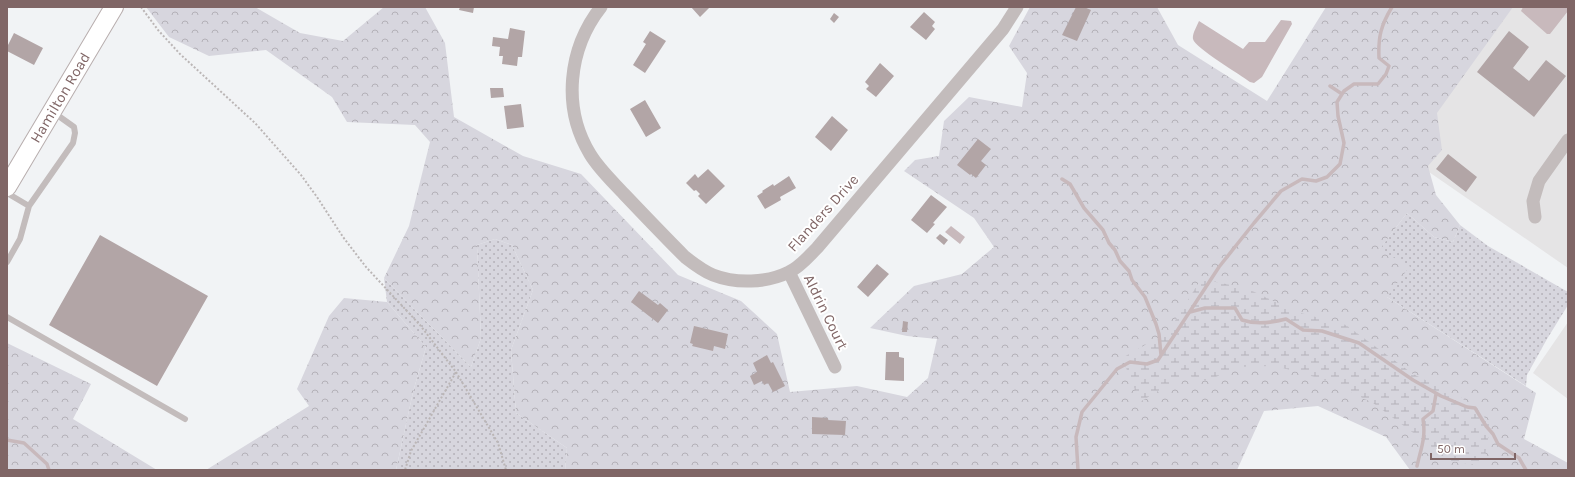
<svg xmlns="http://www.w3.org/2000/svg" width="1575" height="477" font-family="Karla,sans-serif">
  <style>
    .built { fill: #e5e4e5 }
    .grass { fill: url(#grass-dots) }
    .forest { fill: url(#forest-crowns) }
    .wetland { fill: url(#wetland-marsh) }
    .water { fill: #c8b9bc }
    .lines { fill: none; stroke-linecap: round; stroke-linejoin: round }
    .stream { stroke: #c8b9bc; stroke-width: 3.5 }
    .building { fill: #b2a5a6 }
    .secondary-casing { stroke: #b8aeae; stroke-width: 20 }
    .path { stroke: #bbb6b6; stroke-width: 2; stroke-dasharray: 2 2; stroke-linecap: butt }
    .lane { stroke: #c3bcbc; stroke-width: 6 }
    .street { stroke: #c3bcbc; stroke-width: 13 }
    .secondary { stroke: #fff; stroke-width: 18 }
    .labels { text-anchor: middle; stroke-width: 4; stroke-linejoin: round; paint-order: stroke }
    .street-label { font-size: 15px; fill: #806666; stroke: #fff }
  </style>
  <defs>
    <pattern id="grass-dots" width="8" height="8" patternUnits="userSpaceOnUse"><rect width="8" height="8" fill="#d7d6de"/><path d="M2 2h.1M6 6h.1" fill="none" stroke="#b4b1b8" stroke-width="1.8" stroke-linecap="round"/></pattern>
    <pattern id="forest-crowns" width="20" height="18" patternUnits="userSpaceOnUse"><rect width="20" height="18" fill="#d7d6de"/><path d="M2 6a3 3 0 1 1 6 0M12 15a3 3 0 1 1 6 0" fill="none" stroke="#b4b1b8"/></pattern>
    <pattern id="wetland-marsh" width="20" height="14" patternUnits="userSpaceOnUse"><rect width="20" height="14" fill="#d7d6de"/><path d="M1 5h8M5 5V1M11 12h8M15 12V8" fill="none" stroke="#b4b1b8"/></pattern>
  </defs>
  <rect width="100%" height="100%" fill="#f1f3f5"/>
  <path class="built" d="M1504,7H1568V268L1400,152Z
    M1568,322V399L1533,373Z"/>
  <path class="grass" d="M1407,213L1434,237L1453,242L1460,225L1488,246L1568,292V305L1547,339L1527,375L1526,386L1387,297L1378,251Z
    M495,239L512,245L533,290L511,350L516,413L567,448L565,470H396L413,392L426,347L387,302L384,278L471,367L481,338L477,245Z"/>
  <path class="forest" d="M146,7H255L300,33L343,41L384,7H425L445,43L454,117L523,156L581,174L678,275L741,301L777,334L790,392L857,386L907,397L928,378L937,339L907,336L870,328L914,286L962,274L994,247L974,218L904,171L915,160L939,156L944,121L969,97L1022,107L1027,73L1009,46L1030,7H1157L1178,45L1267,101L1326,7H1513L1437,113L1442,150L1428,166L1436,195L1460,225L1453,242L1434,237L1407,213L1379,250L1410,266L1387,297L1536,393L1524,439L1568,463V470H1410L1386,437L1318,406L1264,411L1237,470H565L567,448L516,413L511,350L533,290L512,245L495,239L477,245L481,338L471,367L384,278L409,226L430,142L415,125L347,122L332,97L266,50L209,56L169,37Z
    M344,298L387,302L426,347L413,392L396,470H206L309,406L297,389L329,316Z
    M7,343L91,384L73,419L157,470H7Z"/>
  <path class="wetland" d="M1201,279L1246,288L1297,312L1346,325L1413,374L1462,398L1491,423L1483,466L1451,461L1373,403L1325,380L1276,366L1238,367L1207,381L1185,375L1140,402L1122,358L1168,332Z"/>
  <path class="water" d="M1523,7H1568V11L1550,34H1547L1521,11Z
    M1281,20L1291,21L1292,24L1262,77L1254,83L1250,82C1241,75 1195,48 1193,39C1192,34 1197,26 1199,21L1243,49L1249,42H1265Z
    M951,226L965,237L960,244L945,232Z"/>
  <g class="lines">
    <path class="stream" d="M1330,86L1342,94
      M1062,179L1070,184L1084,208L1103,230L1109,243L1115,250L1120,261L1129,271L1132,280L1145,297L1156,324L1159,334L1161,355
      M1190,312L1205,308H1235L1242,320C1257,325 1271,323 1286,319L1303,330L1322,331L1359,343L1413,380L1441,396L1467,407L1475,408L1486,426L1493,434L1498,444L1519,458L1526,470
      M7,440L24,443L47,464L49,470
      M1417,466C1421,448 1426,438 1423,419L1433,411L1436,394
      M1078,470L1076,437L1082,412L1117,369L1130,362L1147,364L1158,360L1219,267L1254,223L1281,191L1302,179L1316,181L1327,177L1340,164L1344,143L1338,116L1337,102L1344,91L1354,84H1378L1386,74L1389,66L1379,58C1378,37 1381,25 1392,7"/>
  </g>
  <path class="building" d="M460,7H474L473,13L459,10Z
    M691,7H710L700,17Z
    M1076,7H1084L1091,10L1077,41L1062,35Z
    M924,12L935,22L932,26L935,29L926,40L910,27Z
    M834,13L839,17L834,23L830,19Z
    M510,28L525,31L522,57H518L517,66L502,64L503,56H499L500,47L492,46L493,37L508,39Z
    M650,31L666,41L645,73L633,65L646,44L643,42Z
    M1509,31L1529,47L1513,68L1529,81L1546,60L1566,76L1534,117L1477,72Z
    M14,33L43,48L34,65L7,51V47Z
    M880,63L894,76L876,97L866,89L869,86L865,82Z
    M490,88H503L504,97L491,98Z
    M645,100L661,128L646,137L630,109Z
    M521,104L524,127L507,129L504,106Z
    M832,116L848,130L831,151L815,137Z
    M978,139L991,149L981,161L986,165L976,178L971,174L970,175L957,165Z
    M1448,154L1477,177L1466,192L1436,169Z
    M708,169L725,186L706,204L698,196L700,194L696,190L694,191L686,183L695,174L698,178Z
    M789,176L796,188L780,197L781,200L765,209L757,196L763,192L762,191L773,184L774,186Z
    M931,195L947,207L933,223L935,224L927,233L911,220Z
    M940,234L948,240L944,245L936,238Z
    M100,235L208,296L157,386L49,325Z
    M877,264L889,274L868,297L857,287Z
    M639,291L658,305L660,303L668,310L658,323L631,302Z
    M903,321L908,322L907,332H902Z
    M694,326L728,334L725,349L714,346L713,351L692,346L693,344L690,343Z
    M886,352H899V357L904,358V381L885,380Z
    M767,355L771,363L773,362L785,386L773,392L768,383L764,385L762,381L754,385L750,376L757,372L753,363Z
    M812,417L828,418V420L846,421L845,435L812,434Z"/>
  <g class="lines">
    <defs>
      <g id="secondary">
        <path id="s1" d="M7,187L114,7"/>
      </g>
    </defs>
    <use href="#secondary" class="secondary-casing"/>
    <path class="path" d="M141,7L158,30L180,54L255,123L301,175L317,197L343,237L366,267L420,325L456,372L411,451L405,470
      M456,372L498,443L506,470"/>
    <path class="lane" d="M7,193L29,206L73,143L75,133L74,127L53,112
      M7,262L20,239L29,206
      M7,317L185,419"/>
    <path class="street" d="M601,7C568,49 562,108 590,154C599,169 612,181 624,194C644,215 664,236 685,257C694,264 703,271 713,275C736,284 767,283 789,272C800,267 808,257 817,248L1003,29L1017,7
      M1535,217L1533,201L1539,181L1568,140
      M789,272L835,367"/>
    <use href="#secondary" class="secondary"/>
  </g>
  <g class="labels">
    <g class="street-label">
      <text dy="5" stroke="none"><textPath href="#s1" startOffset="104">Hamilton Road</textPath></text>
      <text transform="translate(823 213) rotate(-48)" y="5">Flanders Drive</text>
      <text transform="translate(826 312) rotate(64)" y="5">Aldrin Court</text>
    </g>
  </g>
  <rect width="1575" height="477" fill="none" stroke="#806666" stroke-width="16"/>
  <path d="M1431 453v6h84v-6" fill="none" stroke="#806666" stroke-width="2"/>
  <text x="1437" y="453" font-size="12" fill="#806666" stroke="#ffffff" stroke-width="3" paint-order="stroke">50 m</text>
</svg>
